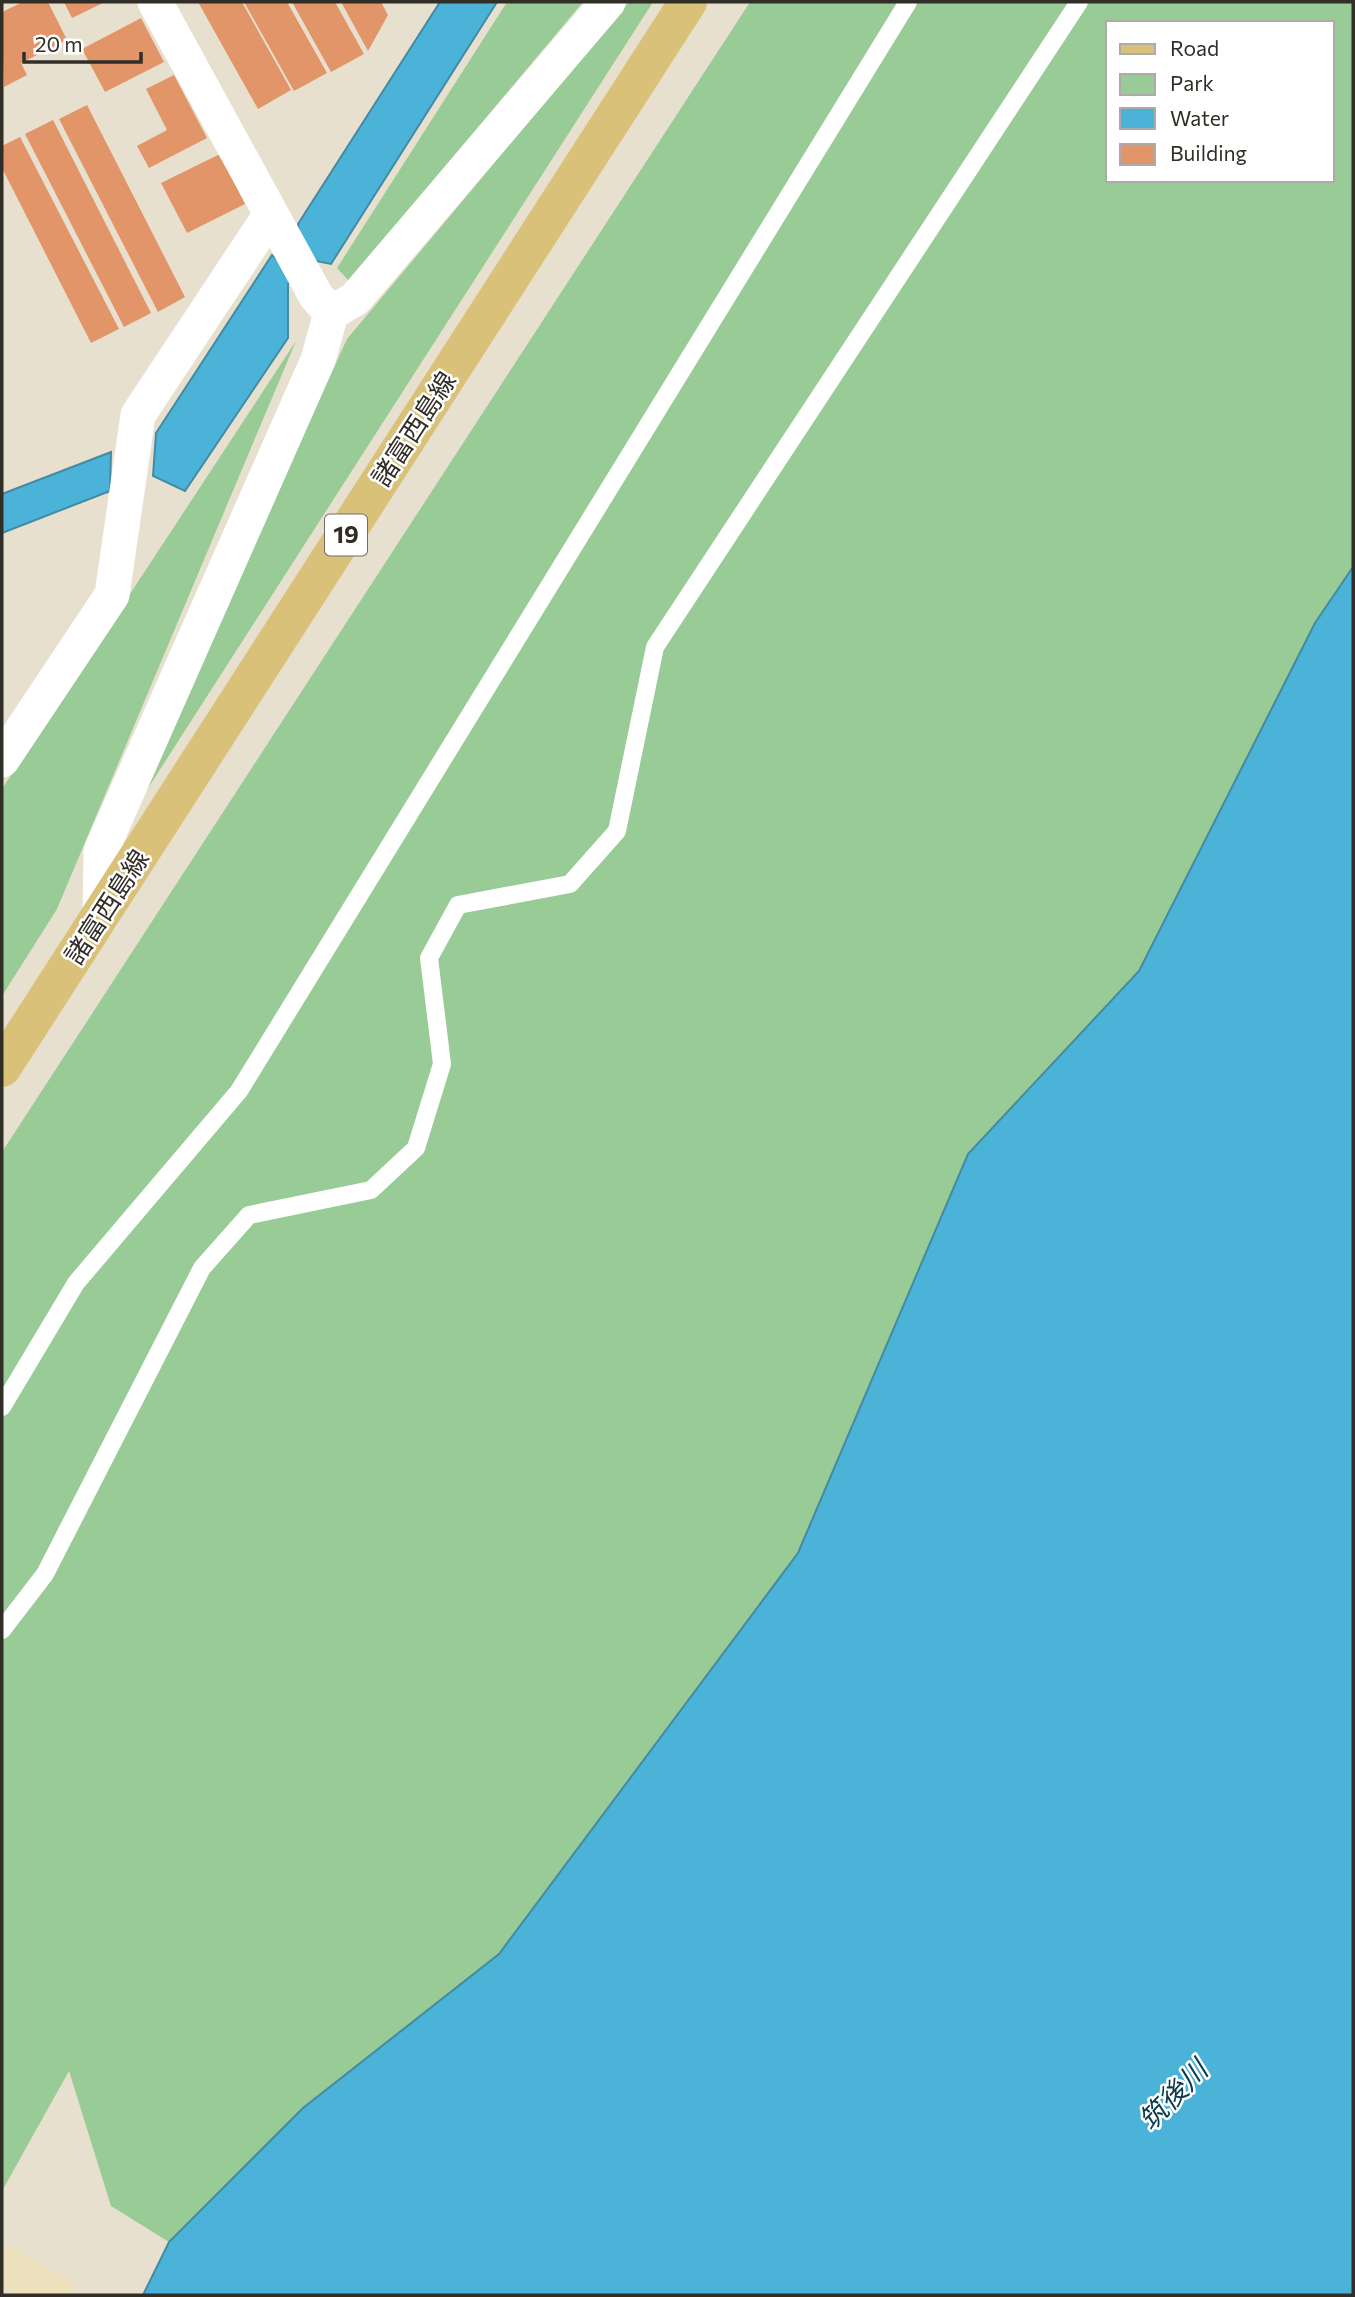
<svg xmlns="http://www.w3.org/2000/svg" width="1355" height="2297" font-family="Commissioner,'Noto Sans JP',sans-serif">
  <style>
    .green { fill: #98cb96; fill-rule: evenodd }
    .water { fill: #4bb2d8; stroke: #438aa3; stroke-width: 2 }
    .building { fill: #e19569 }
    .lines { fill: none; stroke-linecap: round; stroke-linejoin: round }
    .lane { stroke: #fff; stroke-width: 18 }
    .street { stroke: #fff; stroke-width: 35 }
    .secondary { stroke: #ede0bc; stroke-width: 38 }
    .primary { stroke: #dac179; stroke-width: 38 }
    .labels { text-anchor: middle; stroke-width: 5; stroke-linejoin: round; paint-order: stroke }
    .shield { fill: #fff; stroke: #6f6c68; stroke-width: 2 }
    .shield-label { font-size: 24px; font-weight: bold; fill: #312d27 }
    .street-label { font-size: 26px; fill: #312d27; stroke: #fff }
    .water-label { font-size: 28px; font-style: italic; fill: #0b3a4a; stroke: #fff }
  </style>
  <rect width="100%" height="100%" fill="#e8e0ce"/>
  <path class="green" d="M507,2H583L349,281L337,268Z
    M629,2H653L125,824L347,339Z
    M750,2H1353V567L1315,623L1139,971L968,1154L798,1553L499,1954L303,2108L169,2242L111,2206L69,2071L2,2191V1152ZM1108,23H1332V180H1108Z
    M296,341L57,909L2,996V789Z"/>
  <path class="water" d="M440,2H497L331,264L311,260L288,284V338L185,491L153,476L156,433L272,255L280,262L299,241L298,224Z
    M111,452L110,491L2,533V494Z
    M1353,567V2295H143L169,2242L303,2108L499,1954L798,1553L968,1154L1139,971L1315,623Z"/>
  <path class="building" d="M23,2H48L67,40L21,63L27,75L4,87L2,12Z
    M64,2H105L72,18Z
    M198,2H242L291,90L258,109Z
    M244,2H287L327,73L294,91Z
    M292,2H335L364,54L331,72Z
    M341,2H381L388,15L368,51Z
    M141,18L164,62L105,92L82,49Z
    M174,75L207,138L149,168L137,146L167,130L146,89Z
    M87,105L185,297L158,312L59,119Z
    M53,120L151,313L124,327L25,134Z
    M20,137L119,329L91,343L2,168V146Z
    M220,154L245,204L187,233L161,183Z"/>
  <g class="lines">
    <path class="lane" d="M2,1407L76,1283L239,1091L908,2
      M2,1630L45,1574L202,1268L249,1215L371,1190L416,1148L442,1064L429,958L458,905L570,884L617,831L655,647L1079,2"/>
    <path class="street" d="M155,2L316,296L331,313L355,299L608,2
      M2,760L112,595L138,415L271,214
      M100,919L101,851L318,360L331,313"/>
    <path class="secondary" d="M2,2263L58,2295"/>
    <path class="primary" d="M2,1068L688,2"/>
  </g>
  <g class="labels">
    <rect class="shield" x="325" y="514.5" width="42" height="41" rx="5"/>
    <g class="shield-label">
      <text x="346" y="543">19</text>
    </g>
    <g class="street-label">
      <text transform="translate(414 429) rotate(-57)" y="9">諸富西島線</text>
      <text transform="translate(107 907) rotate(-57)" y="9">諸富西島線</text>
    </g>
    <g class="water-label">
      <text transform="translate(1173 2095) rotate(-46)" y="10">筑後川</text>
    </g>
  </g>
  <rect width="1355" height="2297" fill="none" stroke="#312d27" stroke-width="7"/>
  <rect x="1106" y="21" width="228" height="161" fill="#ffffff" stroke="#adaba9" stroke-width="2"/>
  <rect x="1120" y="44" width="35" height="10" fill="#dac179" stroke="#adaba9" stroke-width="2"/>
  <text x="1170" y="56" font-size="21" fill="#312d27">Road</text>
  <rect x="1120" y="74" width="35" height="21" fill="#98cb96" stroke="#adaba9" stroke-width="2"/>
  <text x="1170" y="91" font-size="21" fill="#312d27">Park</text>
  <rect x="1120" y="108" width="35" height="21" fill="#4bb2d8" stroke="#adaba9" stroke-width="2"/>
  <text x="1170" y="126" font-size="21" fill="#312d27">Water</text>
  <rect x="1120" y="144" width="35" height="21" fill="#e19569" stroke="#adaba9" stroke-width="2"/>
  <text x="1170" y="161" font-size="21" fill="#312d27">Building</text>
  <path d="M24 52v10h117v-10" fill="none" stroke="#312d27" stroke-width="3.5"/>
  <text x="35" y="52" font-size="21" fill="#312d27" stroke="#ffffff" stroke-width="5" paint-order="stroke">20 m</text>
</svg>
